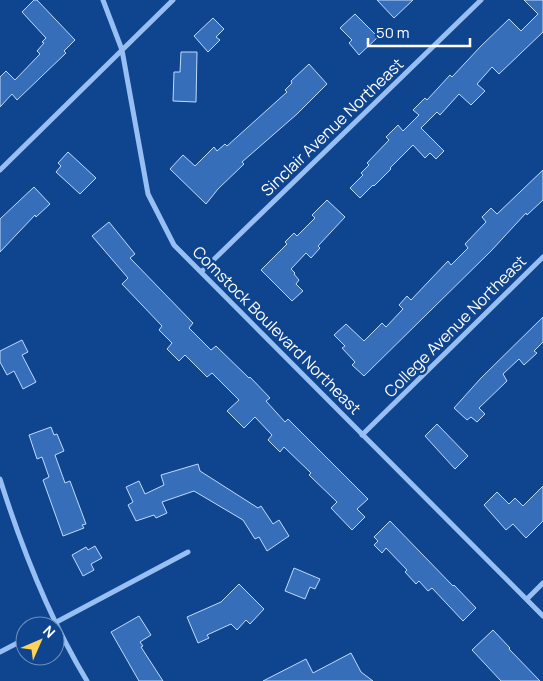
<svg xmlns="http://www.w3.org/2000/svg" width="543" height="681" font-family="Manrope,sans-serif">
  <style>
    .building { fill: #376eb9; stroke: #bfdafe }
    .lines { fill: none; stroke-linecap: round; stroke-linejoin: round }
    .street { stroke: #97bff3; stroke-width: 5 }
    .labels { text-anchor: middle; stroke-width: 5; stroke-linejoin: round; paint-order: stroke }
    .street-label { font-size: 16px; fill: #fff; stroke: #0f448f }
  </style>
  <rect width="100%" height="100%" fill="#0f448f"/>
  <path class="building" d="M34,0H37L75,40L64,51L66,53L17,100L12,94L0,107V77L6,71L15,80L40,54L37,51L44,43L42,42L46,38L22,12Z
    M377,0H413L394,18Z
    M524,0H543V32L499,74L492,67L477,84L485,91L471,105L459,94L440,115L437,112L421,128L444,151L436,159L430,153L425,158L413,145L390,168L391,169L374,186L373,185L360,198L350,188L363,175L361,173L369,165L367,163L389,140L386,137L398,125L403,131L419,115L413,110L425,98L427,100L450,75L452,77L481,46L509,19L521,31L538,14Z
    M355,14L378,37L359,55L349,43L352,40L340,28Z
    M213,18L224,29L216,37L220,40L208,52L194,36Z
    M181,52H197L196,102L173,101L174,72H180Z
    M309,64L327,84L297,114L242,162L244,164L218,189L206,204L170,169L183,155L195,166L214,147L217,151L225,144L227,146L287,92L285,90L292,83L291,81Z
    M68,152L96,178L80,194L56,172L61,166L58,163Z
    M543,170V200L527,215L526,213L491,251L364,376L352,365L355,362L342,348L345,346L334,335L346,324L364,341L382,323L386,327L403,309L399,305L407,296L411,300L448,261L451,265L468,248L465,244L486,222L482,217L491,208L497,214Z
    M34,187L50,204L36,217L35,215L0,252V219Z
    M327,200L345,217L318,246L320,248L311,258L306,253L291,269L295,273L294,274L299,280L296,284L303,291L292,301L261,270L287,244L285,242L294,233L297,236L315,218L312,215Z
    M109,222L135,254L130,258L193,323L189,328L211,350L216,346L249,378L250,377L270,398L266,401L285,422L288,419L368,499L357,509L365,517L352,530L331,508L337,502L309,475L311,473L284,447L280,452L268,440L272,435L255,417L244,428L227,411L239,400L212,373L207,377L185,355L179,361L167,349L172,343L159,330L162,326L122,284L128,278L92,236Z
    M543,317V342L534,351L537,353L524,365L519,359L503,374L507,381L479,408L485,414L477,422L471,417L467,420L454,408L481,378Z
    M22,340L28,352L22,355L36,382L23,389L14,371L7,375L0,362V351Z
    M437,424L468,456L455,469L425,436Z
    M51,427L54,435L57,434L64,451L55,455L65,483L70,481L86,524L82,525L84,528L63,536L43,480L49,477L42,457L37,459L29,435Z
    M198,464L200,471L258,508L261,506L273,524L279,520L289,536L267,551L259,537L255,539L243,520L194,491L162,502L167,513L156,518L154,515L136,521L128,505L133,502L126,487L139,481L145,494L164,485L161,475Z
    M543,486V521L526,538L513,524L506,530L484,505L497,492L509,504L515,498L523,506Z
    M390,521L453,586L454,585L476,608L463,621L432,588L428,591L419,581L416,584L405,572L407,570L386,548L382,553L374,545L378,541L374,537Z
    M95,546L102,558L91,564L94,570L83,576L72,555L86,547L88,550Z
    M294,568L320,579L315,589L310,587L305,599L285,591Z
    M239,584L264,609L250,624L246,620L237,630L231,624L207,635L209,638L198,643L187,617L221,602Z
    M139,616L151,635L140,642L143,646L141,647L163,681H139L111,632Z
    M493,630L510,648L509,649L540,681H501L472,650Z
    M351,653L361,672L373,681H263L306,659L313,673Z"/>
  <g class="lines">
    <path class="street" d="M103,0L122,50L148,194L174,245L543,616
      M0,170L173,0
      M201,272L481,0
      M362,435L543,257
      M0,479C22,549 49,618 87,681
      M527,599L543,583
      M49,626L188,552
      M0,652L25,639"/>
  </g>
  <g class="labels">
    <g class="street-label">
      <text transform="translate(332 127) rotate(-44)" y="6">Sinclair Avenue Northeast</text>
      <text transform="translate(455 326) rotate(-45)" y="6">College Avenue Northeast</text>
      <text transform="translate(277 330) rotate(45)" y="6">Comstock Boulevard Northeast</text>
    </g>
  </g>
  <g transform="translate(40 641) rotate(45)"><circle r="24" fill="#0f448f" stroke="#6f8fbc"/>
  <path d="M0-4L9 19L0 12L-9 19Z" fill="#ffd35a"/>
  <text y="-8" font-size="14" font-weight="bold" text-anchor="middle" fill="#ffffff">N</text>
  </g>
  <path d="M368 38v8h102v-8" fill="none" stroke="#ffffff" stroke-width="2.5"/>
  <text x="376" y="38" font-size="15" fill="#ffffff" stroke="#0f448f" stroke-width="4" paint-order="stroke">50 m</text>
</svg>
